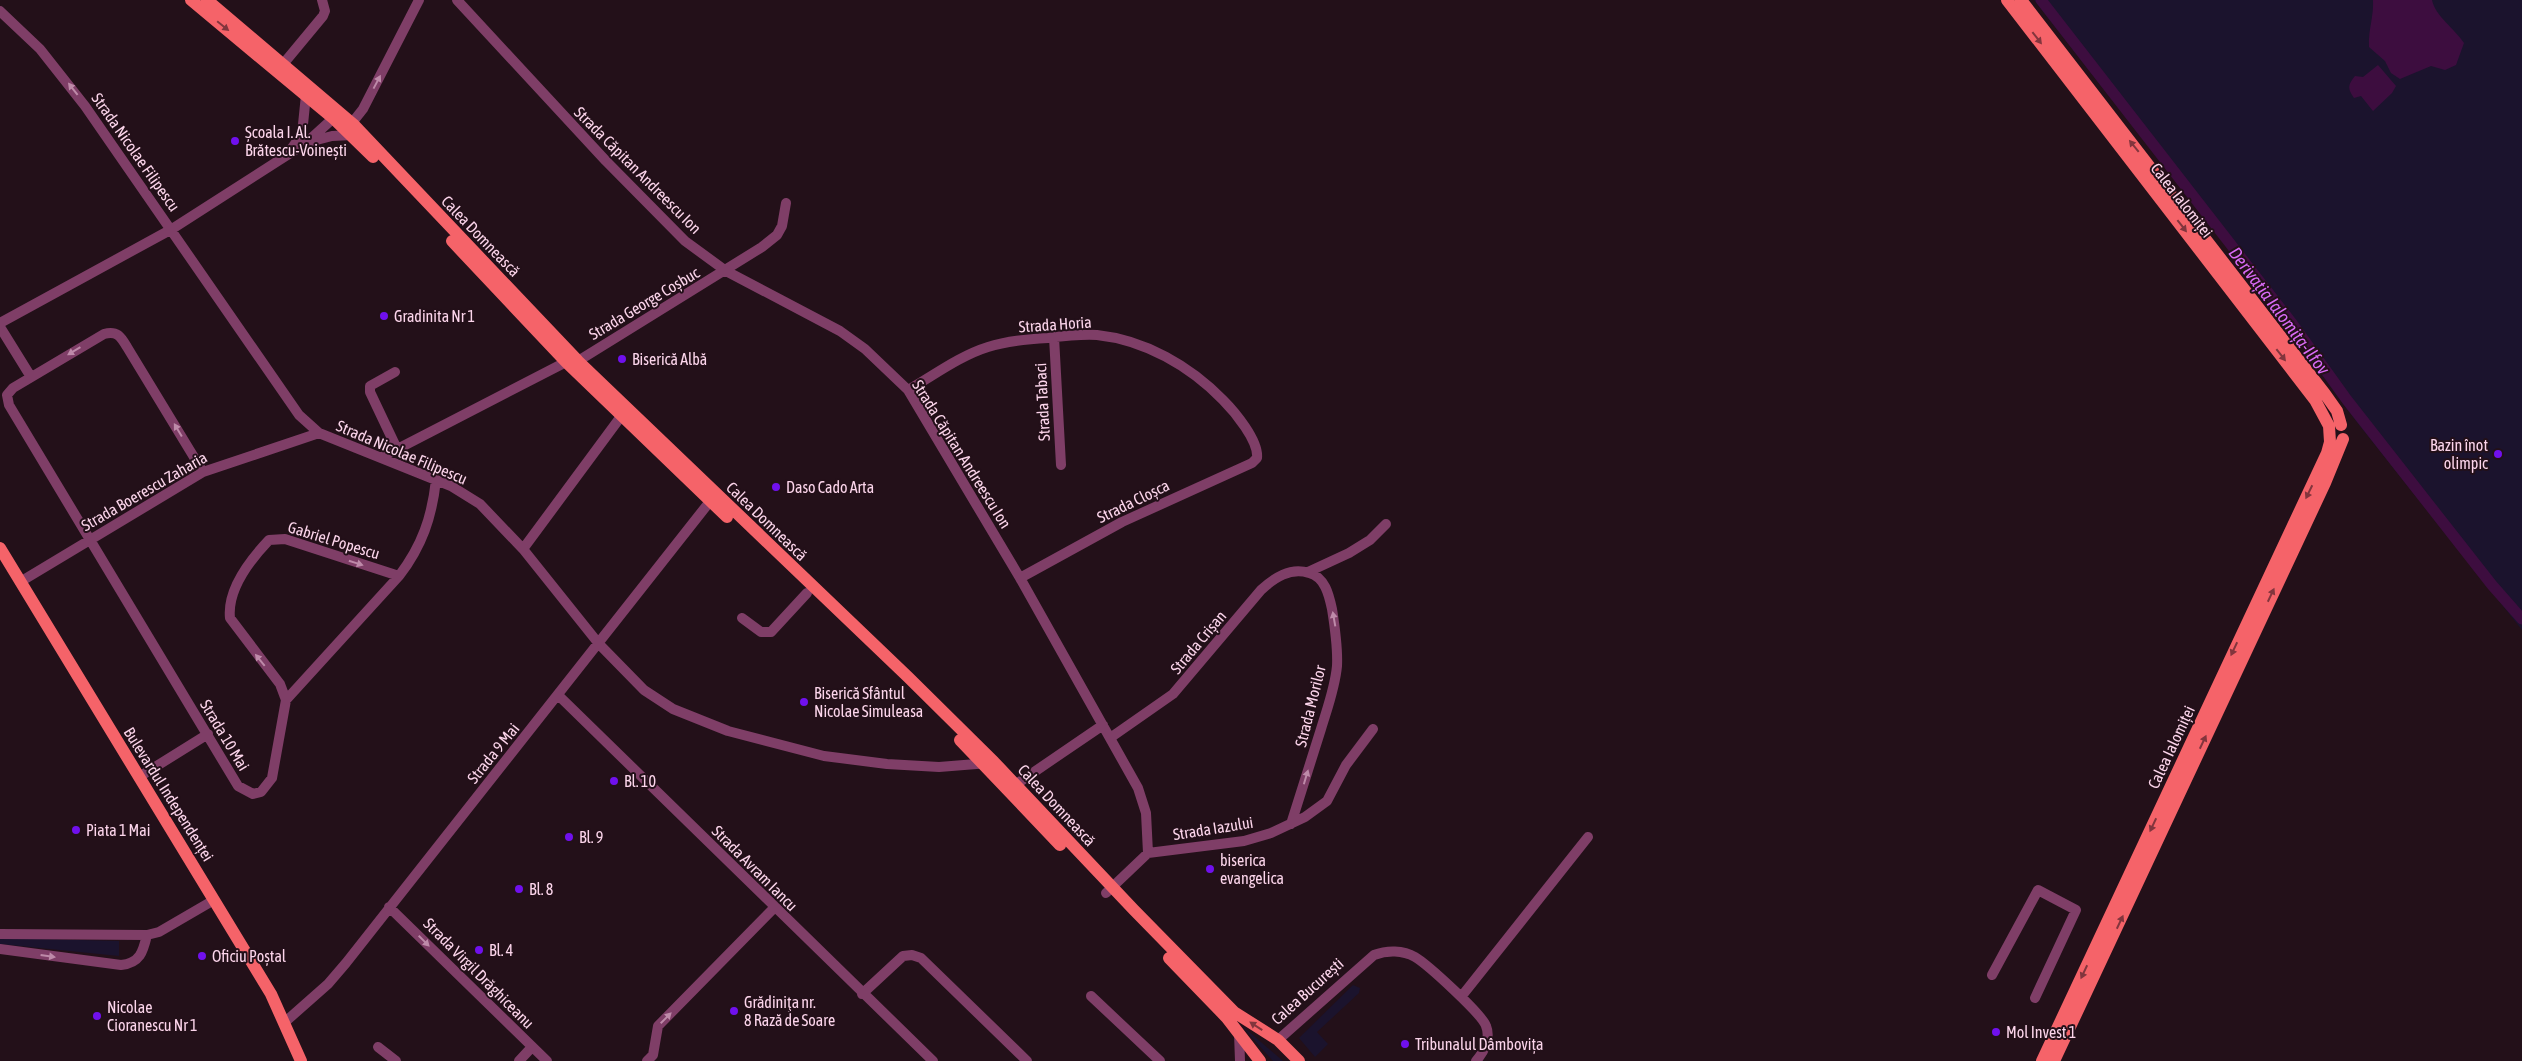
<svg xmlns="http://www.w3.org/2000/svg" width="2522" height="1061" font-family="'Asap Condensed',sans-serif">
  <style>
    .green { fill: #1b132d }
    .water { fill: #3d0d3f }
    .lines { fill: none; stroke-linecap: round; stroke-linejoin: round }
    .canal { stroke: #3d0d3f; stroke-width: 11 }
    .minor { stroke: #7f3e67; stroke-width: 10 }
    .major { stroke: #f56369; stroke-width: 12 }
    .oneway { fill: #82353d }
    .oneway2 { fill: #be8aa9 }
    .poi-dot { fill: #7010ed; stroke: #231019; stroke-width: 2 }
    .labels { text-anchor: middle; stroke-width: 4; stroke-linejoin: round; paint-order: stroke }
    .poi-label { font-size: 16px; fill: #fcd5eb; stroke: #231019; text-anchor: start }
    .street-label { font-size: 16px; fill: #fcd5eb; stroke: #231019 }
    .water-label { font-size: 18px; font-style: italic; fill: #d96af5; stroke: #231019 }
  </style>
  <rect width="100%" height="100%" fill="#231019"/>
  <path class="green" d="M2034,0H2522V630L2356,421L2226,246Z
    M0,938L119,941V956L0,944Z
    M1353,985L1360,988L1359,993L1317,1032L1328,1044L1315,1057L1299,1038Z
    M1241,1025L1283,1061H1273Z"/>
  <path class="water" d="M2373,0H2432C2435,16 2455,29 2464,43L2456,65L2445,70L2431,66L2400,79L2391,73L2385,61L2369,47C2368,30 2374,16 2373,0Z
    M2378,65L2396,86L2392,93L2373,111L2361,96L2354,98C2347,88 2348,85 2355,76L2363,77Z"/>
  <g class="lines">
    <path class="canal" d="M2041,0L2291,322L2347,400L2492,585L2522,619"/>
    <path class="minor" d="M457,0L606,161L685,241L726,271L840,331L865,349L908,390L1020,578L1138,788L1146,813L1148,853
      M0,11L40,49L85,106L299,415L319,433L451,486L480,504L523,549L599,644L644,690L673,709L728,731L824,756L887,764L939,767L989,763
      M284,63L323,16L325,11L322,0
      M348,128L363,109L419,0
      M309,142L332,136L352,135
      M292,148L302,134L306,95
      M0,323L172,229L306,143L339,113
      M0,327L31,377
      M1054,337L1061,465
      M395,372L370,386V392L397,449
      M908,390C933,376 959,356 988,347C1006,341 1028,339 1048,338C1064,336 1081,334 1097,335C1145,340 1190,366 1223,400C1235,412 1259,441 1257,458L1252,463L1122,522L1020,578
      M382,457L566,362L578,361L762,247L777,235L782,226L786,203
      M203,472L127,347C121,337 117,330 104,334L13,388L7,395L9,405L238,786L253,794L261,792L272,778L286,700L399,576C422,546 432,517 436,480
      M523,549L625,411
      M1308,572L1349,553L1370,540L1386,524
      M20,582L203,472L319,433
      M742,618L761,632H771L807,593
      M558,695L933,1061
      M286,700L280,684L230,618C227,590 250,560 269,540L285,539L399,576
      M1110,738L1173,694L1261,590C1274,578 1290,567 1309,573C1325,577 1329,595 1332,609C1335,628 1338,647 1337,666C1335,688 1327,709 1321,729C1311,761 1301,792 1291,824
      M139,777L208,734
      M1015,785L1103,725
      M1106,893L1148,853L1244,841L1271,833L1305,817L1327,801L1346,765L1373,729
      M389,907L547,1061
      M0,934L147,935L159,932L214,900
      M0,949L121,965C140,963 143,952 147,935
      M1992,975L2038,890L2076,910L2035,998
      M862,994L903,956L912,955L921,958L1027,1061
      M1091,996L1160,1061
      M1461,997L1588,837
      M285,1022L328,984L346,963L715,495
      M1239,1033L1240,1061
      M1278,1040L1374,955C1387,950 1403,950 1415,957C1427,964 1482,1014 1486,1026C1491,1038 1484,1052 1476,1061
      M378,1047L396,1061
      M519,1061L532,1047
      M647,1061L653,1055L658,1026L774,908"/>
    <path class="major" d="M191,0L334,119L373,157
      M207,0L353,124L578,361L908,677L994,762L1134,910L1234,1012L1278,1040L1299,1061
      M2007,0L2315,400L2329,426L2330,442L2327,453L2042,1061
      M2021,0L2325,394L2337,411L2341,425
      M452,241L566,362L727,517
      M0,548L271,994L301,1061
      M960,740L1060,845
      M1169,958L1227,1018L1260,1061
      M2054,1061L2325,483L2343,439"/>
  </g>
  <defs><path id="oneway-solid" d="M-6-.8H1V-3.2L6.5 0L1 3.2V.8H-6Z" transform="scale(1.25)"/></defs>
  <g class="oneway">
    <use href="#oneway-solid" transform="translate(223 26) rotate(39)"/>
    <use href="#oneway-solid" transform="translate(2037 38) rotate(52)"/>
    <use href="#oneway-solid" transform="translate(2134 146) rotate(-129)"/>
    <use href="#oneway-solid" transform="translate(2182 226) rotate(52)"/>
    <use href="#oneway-solid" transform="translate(2281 355) rotate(52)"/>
    <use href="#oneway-solid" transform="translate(2309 492) rotate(116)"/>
    <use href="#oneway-solid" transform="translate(2271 595) rotate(-65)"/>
    <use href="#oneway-solid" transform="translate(2234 649) rotate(115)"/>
    <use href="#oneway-solid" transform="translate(2203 742) rotate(-65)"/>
    <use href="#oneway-solid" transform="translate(2153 825) rotate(115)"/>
    <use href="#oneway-solid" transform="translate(2120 922) rotate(-65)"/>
    <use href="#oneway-solid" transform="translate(2084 972) rotate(115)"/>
    <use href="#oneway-solid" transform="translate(1256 1026) rotate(-147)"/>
  </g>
  <g class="oneway2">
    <use href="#oneway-solid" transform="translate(377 82) rotate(-62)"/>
    <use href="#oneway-solid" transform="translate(73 89) rotate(-128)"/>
    <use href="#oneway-solid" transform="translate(74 351) rotate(149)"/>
    <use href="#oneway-solid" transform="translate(178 430) rotate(-121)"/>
    <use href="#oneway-solid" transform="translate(356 563) rotate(18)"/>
    <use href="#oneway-solid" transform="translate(1334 619) rotate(-100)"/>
    <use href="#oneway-solid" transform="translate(260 660) rotate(-129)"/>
    <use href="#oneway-solid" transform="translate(1306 777) rotate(-73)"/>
    <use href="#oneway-solid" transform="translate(424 941) rotate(45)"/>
    <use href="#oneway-solid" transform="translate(48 956) rotate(8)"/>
    <use href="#oneway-solid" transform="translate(666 1018) rotate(-45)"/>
  </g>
  <g class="poi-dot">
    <circle cx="235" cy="141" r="5"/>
    <circle cx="384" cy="316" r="5"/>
    <circle cx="622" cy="359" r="5"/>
    <circle cx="2498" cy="454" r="5"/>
    <circle cx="776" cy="487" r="5"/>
    <circle cx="804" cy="702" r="5"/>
    <circle cx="614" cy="781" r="5"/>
    <circle cx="76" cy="830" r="5"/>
    <circle cx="569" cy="837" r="5"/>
    <circle cx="1210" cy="869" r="5"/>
    <circle cx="519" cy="889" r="5"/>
    <circle cx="479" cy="950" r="5"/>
    <circle cx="202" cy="956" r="5"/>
    <circle cx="734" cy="1011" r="5"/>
    <circle cx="97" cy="1016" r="5"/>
    <circle cx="1996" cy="1032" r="5"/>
    <circle cx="1405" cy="1044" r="5"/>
  </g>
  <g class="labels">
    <g class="poi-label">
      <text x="245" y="138">Școala I. Al.<tspan x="245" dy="18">Brătescu-Voinești</tspan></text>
      <text x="394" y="322">Gradinita Nr 1</text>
      <text x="632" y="365">Biserică Albă</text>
      <text x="2488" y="451" text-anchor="end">Bazin înot<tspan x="2488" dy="18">olimpic</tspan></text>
      <text x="786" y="493">Daso Cado Arta</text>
      <text x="814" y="699">Biserică Sfântul<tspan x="814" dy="18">Nicolae Simuleasa</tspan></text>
      <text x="624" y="787">Bl. 10</text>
      <text x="86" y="836">Piata 1 Mai</text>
      <text x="579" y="843">Bl. 9</text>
      <text x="1220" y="866">biserica<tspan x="1220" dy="18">evangelica</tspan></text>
      <text x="529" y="895">Bl. 8</text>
      <text x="489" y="956">Bl. 4</text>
      <text x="212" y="962">Oficiu Poștal</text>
      <text x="744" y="1008">Grădiniţa nr.<tspan x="744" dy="18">8 Rază de Soare</tspan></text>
      <text x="107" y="1013">Nicolae<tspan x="107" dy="18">Cioranescu Nr 1</tspan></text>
      <text x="2006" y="1038">Mol Invest 1</text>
      <text x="1415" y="1050">Tribunalul Dâmbovița</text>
    </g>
    <g class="street-label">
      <text transform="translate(136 152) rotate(55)" y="6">Strada Nicolae Filipescu</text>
      <text transform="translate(638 170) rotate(45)" y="6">Strada Căpitan Andreescu Ion</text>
      <text transform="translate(2182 200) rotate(52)" y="6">Calea Ialomiței</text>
      <text transform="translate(481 236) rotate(46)" y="6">Calea Domnească</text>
      <text transform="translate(644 303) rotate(-31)" y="6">Strada George Coșbuc</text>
      <text transform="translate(1055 324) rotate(-4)" y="6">Strada Horia</text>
      <text transform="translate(1042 402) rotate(-93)" y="6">Strada Tabaci</text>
      <text transform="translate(402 452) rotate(23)" y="6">Strada Nicolae Filipescu</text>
      <text transform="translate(962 454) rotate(58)" y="6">Strada Căpitan Andreescu Ion</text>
      <text transform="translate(144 491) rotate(-30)" y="6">Strada Boerescu Zaharia</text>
      <text transform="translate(1133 501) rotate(-26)" y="6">Strada Cloșca</text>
      <text transform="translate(767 521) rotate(44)" y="6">Calea Domnească</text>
      <text transform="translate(334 540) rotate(17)" y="6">Gabriel Popescu</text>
      <text transform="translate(1198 642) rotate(-50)" y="6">Strada Crișan</text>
      <text transform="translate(1310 706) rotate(-76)" y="6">Strada Morilor</text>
      <text transform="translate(225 735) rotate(59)" y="6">Strada 10 Mai</text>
      <text transform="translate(2171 747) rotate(-65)" y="6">Calea Ialomiței</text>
      <text transform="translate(493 753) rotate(-51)" y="6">Strada 9 Mai</text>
      <text transform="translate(169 794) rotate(58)" y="6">Bulevardul Independenței</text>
      <text transform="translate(1057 805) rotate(47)" y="6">Calea Domnească</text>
      <text transform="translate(1213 828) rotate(-9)" y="6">Strada Iazului</text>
      <text transform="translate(755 868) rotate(45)" y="6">Strada Avram Iancu</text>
      <text transform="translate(479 973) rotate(45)" y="6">Strada Virgil Drăghiceanu</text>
      <text transform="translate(1307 991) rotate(-42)" y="6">Calea București</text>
    </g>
    <g class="water-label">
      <text transform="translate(2279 311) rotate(53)" y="6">Derivația Ialomița-Ilfov</text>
    </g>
  </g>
</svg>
